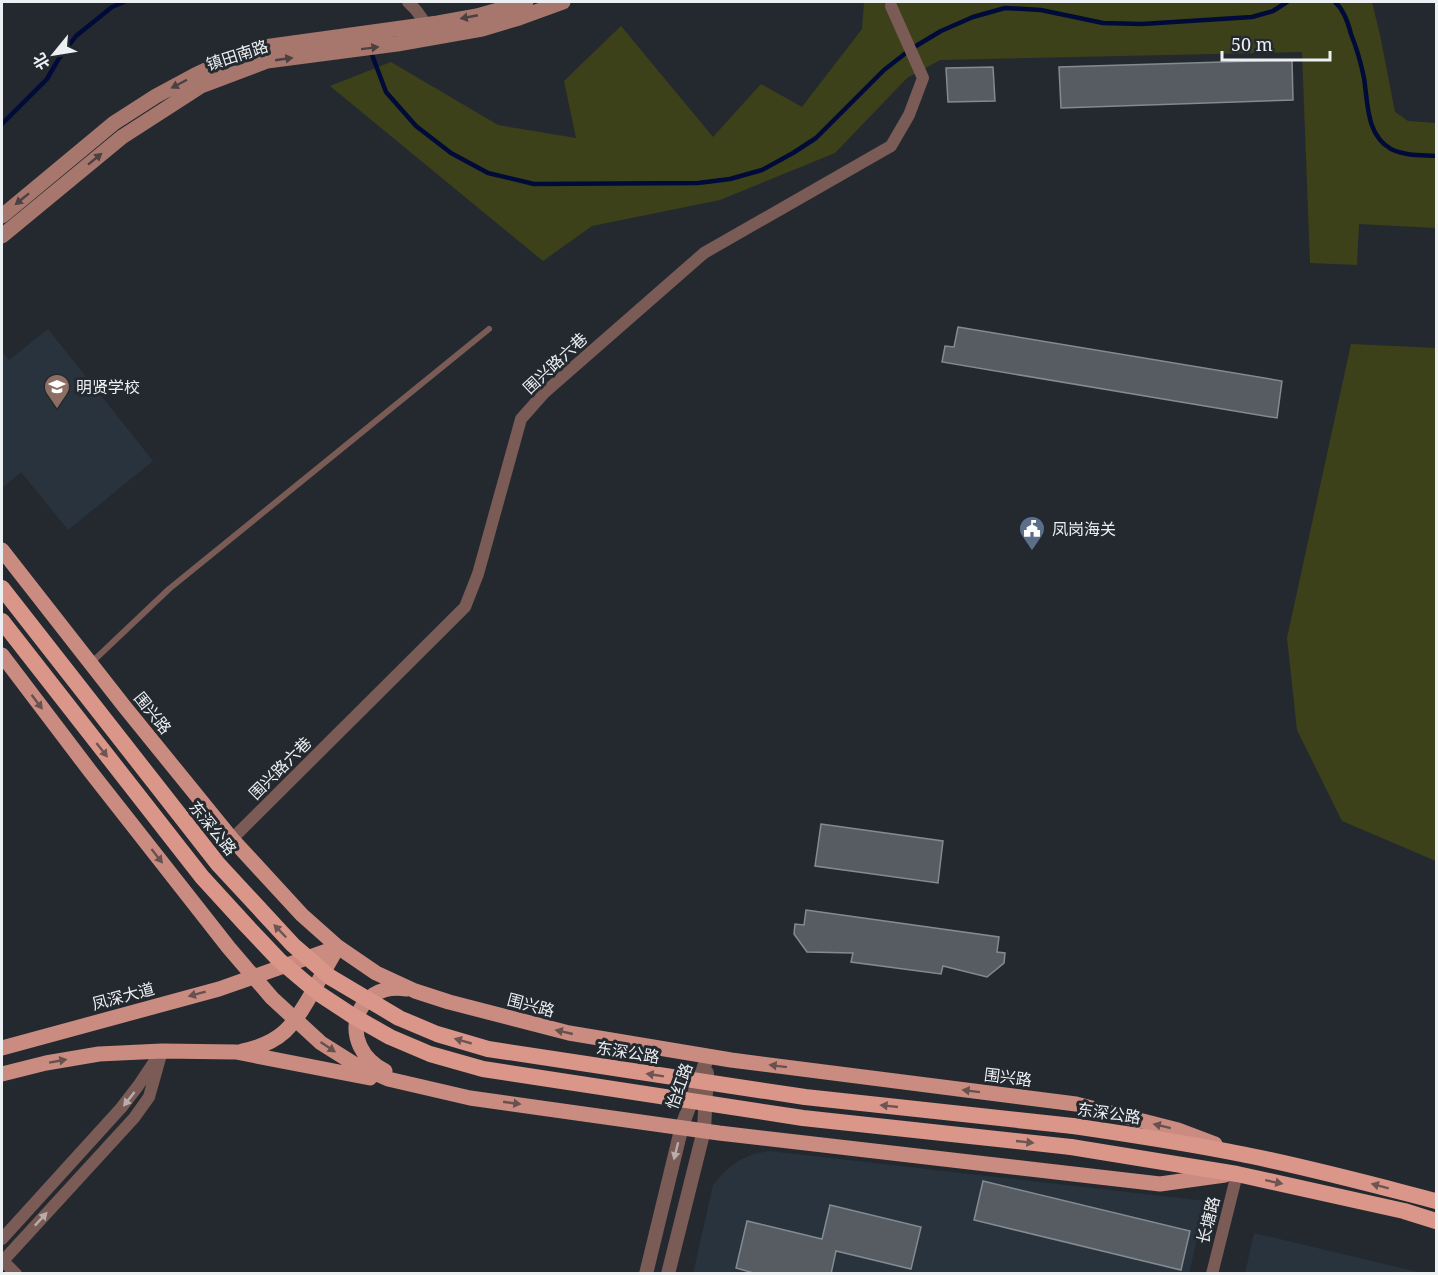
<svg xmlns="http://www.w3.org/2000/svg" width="1438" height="1275" font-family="'Noto Serif','Noto Sans SC',serif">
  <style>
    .built { fill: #28333d }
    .green { fill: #3d4119 }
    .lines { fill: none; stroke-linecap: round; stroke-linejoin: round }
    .stream { stroke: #000b3a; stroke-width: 4.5 }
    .building { fill: #565c62; stroke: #838a90; stroke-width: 1.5 }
    .service { stroke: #7a5b55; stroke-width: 6 }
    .minor { stroke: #7a5b55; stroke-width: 12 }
    .tertiary { stroke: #7a5b55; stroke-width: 14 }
    .secondary { stroke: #a7776e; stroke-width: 15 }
    .primary { stroke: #ca8c80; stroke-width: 15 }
    .trunk { stroke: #da9688; stroke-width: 16 }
    .trunk-bridge { stroke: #da9688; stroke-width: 16 }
    .oneway { fill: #4b4042 }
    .oneway2 { fill: #66514f }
    .oneway3 { fill: #6d5553 }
    .oneway4 { fill: #b9adac }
    .labels { text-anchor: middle; stroke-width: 6; stroke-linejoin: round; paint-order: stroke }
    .street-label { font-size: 16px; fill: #ecf0f3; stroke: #24292f }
    .poi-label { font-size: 16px; fill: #ecf0f3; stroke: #24292f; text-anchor: start }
  </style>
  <rect width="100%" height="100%" fill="#24292f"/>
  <path class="built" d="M48,329L153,461L68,530L21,472L2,488V351L9,360Z
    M770,1151L1206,1201L1189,1273L693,1274L713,1185L724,1172L738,1161L753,1154Z
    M1254,1233L1422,1273H1245Z"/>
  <path class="green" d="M864,2H1372L1380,35L1395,112L1408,121L1436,123V228L1359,224L1357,265L1310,263L1302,52L940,60L907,78L835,153L720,200L592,226L543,261L330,86L391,62L498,125L576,138L564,81L621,26L713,137L761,84L802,107L862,29Z
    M1351,344L1436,348V861L1342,821L1297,730L1287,638Z"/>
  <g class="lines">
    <path class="stream" d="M1335,2C1344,10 1348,22 1351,34C1357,49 1361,63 1364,78C1368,103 1366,135 1391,149C1405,156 1422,155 1436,156
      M371,52L386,92L416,126L451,153L488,173L534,184L698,183L730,179L762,170L793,153L816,138L884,70L911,49L941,31L973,17L1005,8L1041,10L1103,23L1142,24L1252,17L1273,11L1287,2
      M2,124L47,79L58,60L76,36L112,7L124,2"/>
  </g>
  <path class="building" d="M1292,60L1293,100L1061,108L1059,67Z
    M993,67L995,101L948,102L946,68Z
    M958,327L1282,381L1277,418L942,362L945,346L954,347Z
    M821,824L943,841L938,883L815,866Z
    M806,910L999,937L997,952L1005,953L1004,963L987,977L943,966L941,974L851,962L853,953L807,952L794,934L795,924L804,925Z
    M983,1181L1190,1231L1181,1270L974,1220Z
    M830,1205L921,1227L911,1269L836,1251L831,1274H757L736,1268L747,1221L822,1239Z"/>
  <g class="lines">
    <path class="service" d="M91,663L169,589L489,329"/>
    <path class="minor" d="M408,2C417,10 425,20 428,33
      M232,839L465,607L478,574L521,419L544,393L704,253L891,146L909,115L923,78L891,6
      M2,1239L121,1108L138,1086L154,1062
      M2,1260L16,1274
      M2,1262L134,1118L149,1097L162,1051
      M1212,1274L1237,1174"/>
    <path class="tertiary" d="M646,1274L682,1126L708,1056
      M668,1274L704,1130L707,1073"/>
    <path class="secondary" d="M2,216L114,123L156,96L195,75L229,59L264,47L438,23L477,16L526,2
      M2,236L122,137L201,86L267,61L397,44L482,29L519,18L563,2"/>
    <path class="primary" d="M2,550L124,706L232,839L302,915L338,947L376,973L415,991L449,1002L569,1033L731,1060L1076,1104L1178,1130L1215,1144
      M2,655L90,771L229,948L272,998L321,1043L356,1065L388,1079L470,1098L719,1133L1030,1169L1160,1184L1225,1175
      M2,1048L219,989L338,947
      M242,1051C282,1043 293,1026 312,993C321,977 329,962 338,947
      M385,1071C336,1046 353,980 407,989
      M2,1074L46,1063L99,1054L162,1051L236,1052L370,1078"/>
    <path class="trunk" d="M1073,1126C1127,1134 1182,1142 1236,1153C1304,1166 1370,1184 1436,1201
      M1071,1147L1237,1174L1404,1211L1436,1221"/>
    <path class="trunk-bridge" d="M2,588L218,864L293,945L330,977L399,1018L437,1034L488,1049L805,1097L1073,1126
      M2,621L202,877L245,924L279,960L318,993L353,1016L390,1037L430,1054L483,1069L803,1118L1071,1147"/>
  </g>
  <defs><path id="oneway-solid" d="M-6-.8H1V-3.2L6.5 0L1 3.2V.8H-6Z" transform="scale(1.5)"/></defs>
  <g class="oneway">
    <use href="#oneway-solid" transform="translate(469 17) rotate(169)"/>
    <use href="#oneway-solid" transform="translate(370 48) rotate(-7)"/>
    <use href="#oneway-solid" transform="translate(284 59) rotate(-8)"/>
    <use href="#oneway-solid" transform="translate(179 84) rotate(152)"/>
    <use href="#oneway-solid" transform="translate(95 159) rotate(-39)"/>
    <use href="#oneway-solid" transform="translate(22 199) rotate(141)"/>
  </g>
  <g class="oneway2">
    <use href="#oneway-solid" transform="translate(37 702) rotate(53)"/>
    <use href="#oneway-solid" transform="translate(157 856) rotate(52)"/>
    <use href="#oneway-solid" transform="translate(197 994) rotate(165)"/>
    <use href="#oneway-solid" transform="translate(564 1032) rotate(-167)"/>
    <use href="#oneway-solid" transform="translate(328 1047) rotate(34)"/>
    <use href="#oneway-solid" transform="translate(58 1061) rotate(-10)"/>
    <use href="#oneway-solid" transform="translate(778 1066) rotate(-173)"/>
    <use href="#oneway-solid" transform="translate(971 1091) rotate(-173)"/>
    <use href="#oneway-solid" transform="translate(512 1103) rotate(8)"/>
    <use href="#oneway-solid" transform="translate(1162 1126) rotate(-166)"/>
  </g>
  <g class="oneway3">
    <use href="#oneway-solid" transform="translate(102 750) rotate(52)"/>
    <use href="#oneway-solid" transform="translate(280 931) rotate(-134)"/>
    <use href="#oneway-solid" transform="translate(463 1041) rotate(-164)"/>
    <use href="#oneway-solid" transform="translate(655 1075) rotate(-171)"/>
    <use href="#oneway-solid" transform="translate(889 1106) rotate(-174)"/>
    <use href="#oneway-solid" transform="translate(1025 1142) rotate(6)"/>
    <use href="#oneway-solid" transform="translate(1274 1182) rotate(12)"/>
    <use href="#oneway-solid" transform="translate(1380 1186) rotate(-165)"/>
  </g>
  <g class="oneway4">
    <use href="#oneway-solid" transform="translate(129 1099) rotate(128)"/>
    <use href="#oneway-solid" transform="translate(676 1151) rotate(104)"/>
    <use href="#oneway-solid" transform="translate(41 1219) rotate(-47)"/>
  </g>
  <defs>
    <symbol id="school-pin" viewBox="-11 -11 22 30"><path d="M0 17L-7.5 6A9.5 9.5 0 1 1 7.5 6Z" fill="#8d6e63" stroke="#24292f"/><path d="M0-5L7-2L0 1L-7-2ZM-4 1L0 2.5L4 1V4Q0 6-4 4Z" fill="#fff"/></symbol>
    <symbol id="civic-pin" viewBox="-11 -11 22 30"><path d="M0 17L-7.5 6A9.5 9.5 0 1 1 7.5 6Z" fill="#5c6f8a" stroke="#24292f"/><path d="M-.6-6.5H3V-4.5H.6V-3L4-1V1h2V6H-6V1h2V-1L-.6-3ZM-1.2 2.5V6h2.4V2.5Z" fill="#fff"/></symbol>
  </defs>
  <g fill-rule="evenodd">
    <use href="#school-pin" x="42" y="372" width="30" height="40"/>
    <use href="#civic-pin" x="1017" y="514" width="30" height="40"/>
  </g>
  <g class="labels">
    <g class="street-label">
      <text transform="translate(237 55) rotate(-18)" y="6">镇田南路</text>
      <text transform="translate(555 363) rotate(-43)" y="6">围兴路六巷</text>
      <text transform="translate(153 713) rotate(51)" y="6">围兴路</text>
      <text transform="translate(280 768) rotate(-45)" y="6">围兴路六巷</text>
      <text transform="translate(213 828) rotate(51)" y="6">东深公路</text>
      <text transform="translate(123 996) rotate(-15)" y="6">凤深大道</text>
      <text transform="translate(531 1005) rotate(15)" y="6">围兴路</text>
      <text transform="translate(628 1052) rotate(9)" y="6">东深公路</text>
      <text transform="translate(1008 1077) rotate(7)" y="6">围兴路</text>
      <text transform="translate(679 1086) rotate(-70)" y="6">怡红路</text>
      <text transform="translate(1109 1113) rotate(8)" y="6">东深公路</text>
      <text transform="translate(1208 1220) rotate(-76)" y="6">长塘路</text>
    </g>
    <g class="poi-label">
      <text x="76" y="393">明贤学校</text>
      <text x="1052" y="535">凤岗海关</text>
    </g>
  </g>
  <rect width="1438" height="1275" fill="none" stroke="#ecf0f3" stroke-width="6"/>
  <g transform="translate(54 54) rotate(240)" stroke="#24292f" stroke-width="4.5" paint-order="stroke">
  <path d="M0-4.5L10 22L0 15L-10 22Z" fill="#ecf0f3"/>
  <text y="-9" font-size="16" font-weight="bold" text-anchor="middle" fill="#ecf0f3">北</text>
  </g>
  <path d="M1222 51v9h108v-9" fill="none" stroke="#ecf0f3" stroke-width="3"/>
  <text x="1231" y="51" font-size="18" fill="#ecf0f3" stroke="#24292f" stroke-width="4.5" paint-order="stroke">50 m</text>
</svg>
